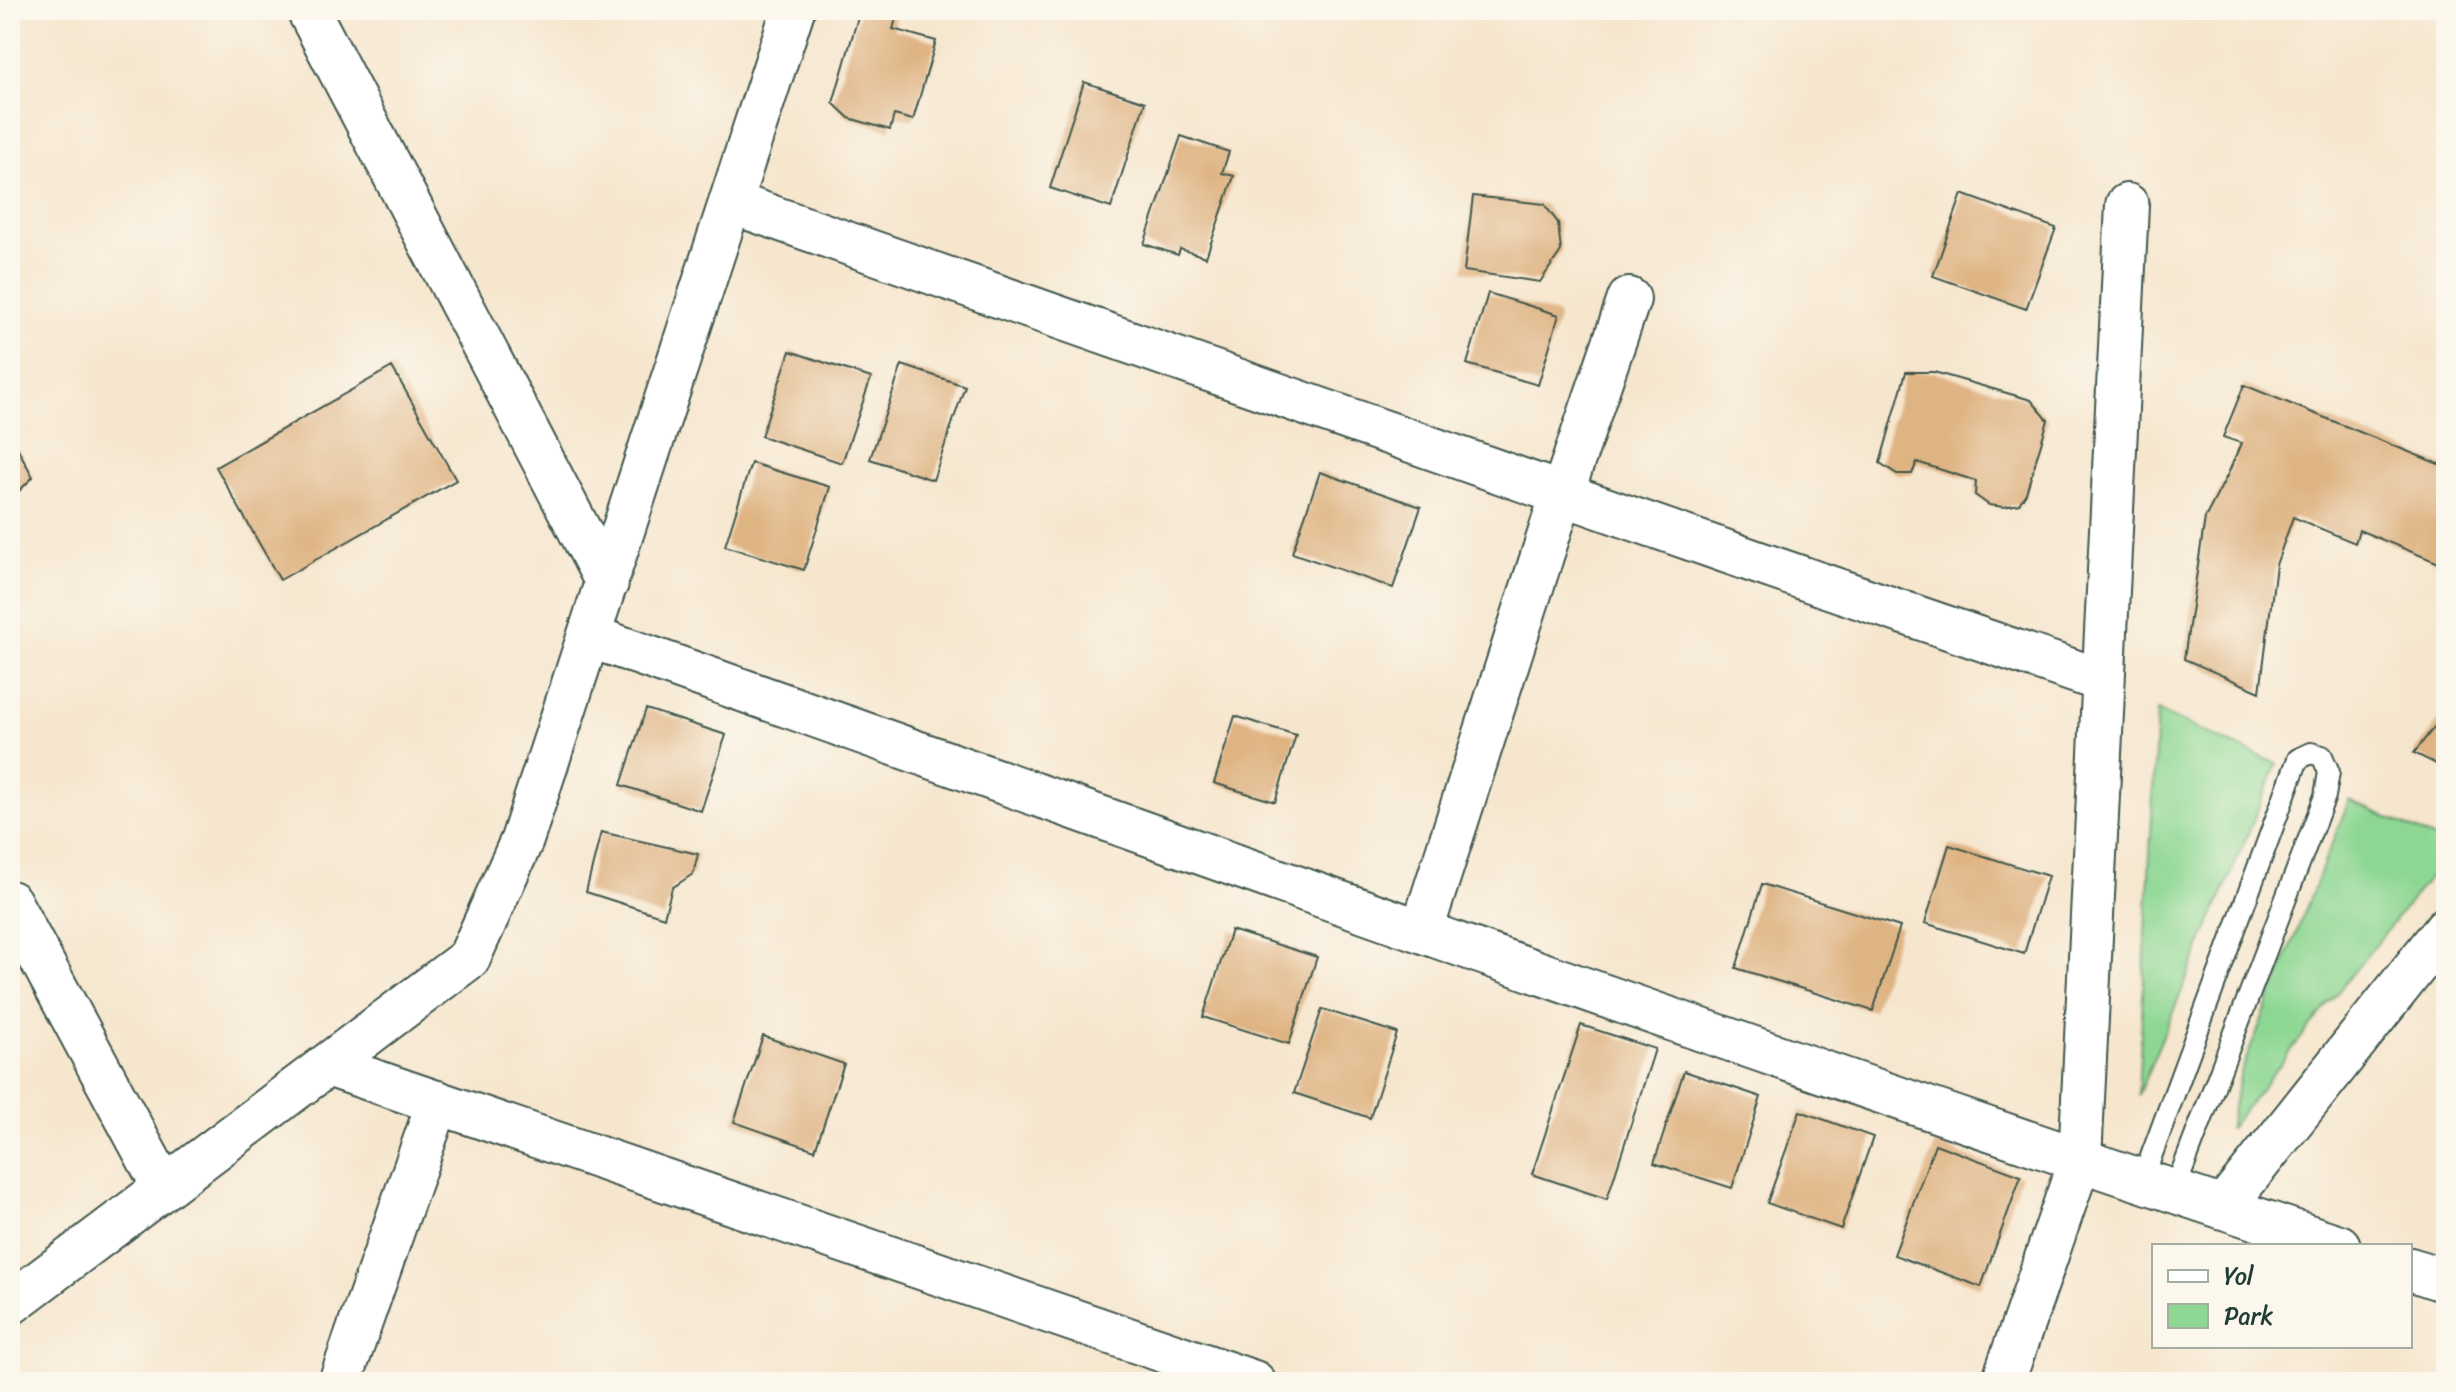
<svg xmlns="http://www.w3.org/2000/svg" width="2456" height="1392" font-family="Sriracha,sans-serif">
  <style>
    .green { fill: #8dd793; stroke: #568a64; stroke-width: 2 }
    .building { fill: #dfb483 }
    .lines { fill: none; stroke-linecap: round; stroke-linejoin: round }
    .lane-casing { stroke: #3f564b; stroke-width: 24 }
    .street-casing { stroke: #3f564b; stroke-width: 46 }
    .lane { stroke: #fff; stroke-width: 20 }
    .street { stroke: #fff; stroke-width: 42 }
  </style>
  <rect width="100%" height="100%" fill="#fbf7ec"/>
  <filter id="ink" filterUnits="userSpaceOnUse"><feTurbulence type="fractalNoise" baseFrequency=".0125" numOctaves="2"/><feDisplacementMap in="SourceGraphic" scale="16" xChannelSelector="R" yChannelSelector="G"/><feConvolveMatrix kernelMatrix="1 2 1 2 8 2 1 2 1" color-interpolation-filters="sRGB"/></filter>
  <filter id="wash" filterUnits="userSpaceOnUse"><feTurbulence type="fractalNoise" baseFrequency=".006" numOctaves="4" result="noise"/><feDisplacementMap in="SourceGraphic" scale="32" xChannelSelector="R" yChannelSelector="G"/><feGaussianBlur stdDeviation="1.8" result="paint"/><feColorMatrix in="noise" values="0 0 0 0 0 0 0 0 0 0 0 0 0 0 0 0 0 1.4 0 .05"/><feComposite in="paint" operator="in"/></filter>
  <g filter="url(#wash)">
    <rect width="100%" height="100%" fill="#f6e6ce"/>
    <path class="green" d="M2157,711L2277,764L2138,1095Z
      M2349,800L2446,844V856L2228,1130L2241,1072Z"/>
    <g id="blocks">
      <path class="building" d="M860,10H870L896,19L893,29L936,41L913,120L894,115L890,130L849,118L833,103Z
        M1084,82L1145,102L1111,208L1050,188Z
        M1181,136L1229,152L1222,173L1234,176L1206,257L1180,249L1178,255L1144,244Z
        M1962,194L2056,228L2026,309L1933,276Z
        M1473,196L1544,204L1558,223L1561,251L1540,282L1464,271Z
        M1488,293L1559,315L1538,385L1467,364Z
        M790,351L871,378L842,463L761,436Z
        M902,365L965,386L933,480L870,459Z
        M392,367L456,480L280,580L216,467Z
        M1906,372H1934L2031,400L2048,420L2026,493L2019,504L2004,507L1989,505L1975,495L1976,481L1917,462L1912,474H1897L1880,463Z
        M2244,385L2446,467V566L2359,530L2355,543L2293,517L2276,565L2260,692L2184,659L2205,518L2228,474L2241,443L2223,437Z
        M10,434L33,477L10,500Z
        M751,463L830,487L804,570L725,546Z
        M1320,472L1421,507L1393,588L1292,553Z
        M646,709L726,735L701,811L621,785Z
        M2446,712V769L2414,753Z
        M1235,716L1296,735L1275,802L1214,783Z
        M601,832L698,854L693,874L672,888L664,917L586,892Z
        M1949,845L2048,876L2024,954L1925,923Z
        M1762,884L1900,927L1873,1011L1736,968Z
        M1231,930L1317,957L1289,1044L1203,1017Z
        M1322,1009L1397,1033L1370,1118L1294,1093Z
        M1581,1025L1655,1049L1607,1199L1532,1174Z
        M763,1036L844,1064L815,1150L734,1122Z
        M1684,1071L1761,1097L1732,1188L1654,1163Z
        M1800,1111L1873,1137L1841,1229L1767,1203Z
        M1935,1144L2021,1176L1981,1287L1894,1255Z"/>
    </g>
  </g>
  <g filter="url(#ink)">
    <use href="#blocks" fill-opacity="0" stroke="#3f564b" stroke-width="2"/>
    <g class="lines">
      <defs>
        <path id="lane" d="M2142,1181L2298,759L2311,753L2322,756L2329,772L2325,796L2174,1192"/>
        <path id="street" d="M308,10L607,583
          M730,202L1759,563L2103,681
          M589,636C1172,841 1752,1054 2339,1246
          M10,902L164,1188
          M1422,930L1562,494L1629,299
          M328,1065L1254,1382
          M2223,1208L2446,928
          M2410,1269L2446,1281
          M10,1304L469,958L522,840L793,10
          M340,1382L438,1102
          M2003,1382L2080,1160L2127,205"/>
      </defs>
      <use href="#lane" class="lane-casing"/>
      <use href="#street" class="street-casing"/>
      <use href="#lane" class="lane"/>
      <use href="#street" class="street"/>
    </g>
  </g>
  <rect width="2456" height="1392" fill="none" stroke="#fbf7ec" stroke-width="40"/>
  <rect x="2152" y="1244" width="260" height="104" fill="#fbf7ec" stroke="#a3ada2" stroke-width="2"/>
  <rect x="2168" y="1270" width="40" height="12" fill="#ffffff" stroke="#a3ada2" stroke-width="2"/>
  <text x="2224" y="1284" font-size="24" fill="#1f3d34">Yol</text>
  <rect x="2168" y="1304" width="40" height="24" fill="#8dd793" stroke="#a3ada2" stroke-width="2"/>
  <text x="2224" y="1324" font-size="24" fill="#1f3d34">Park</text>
</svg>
